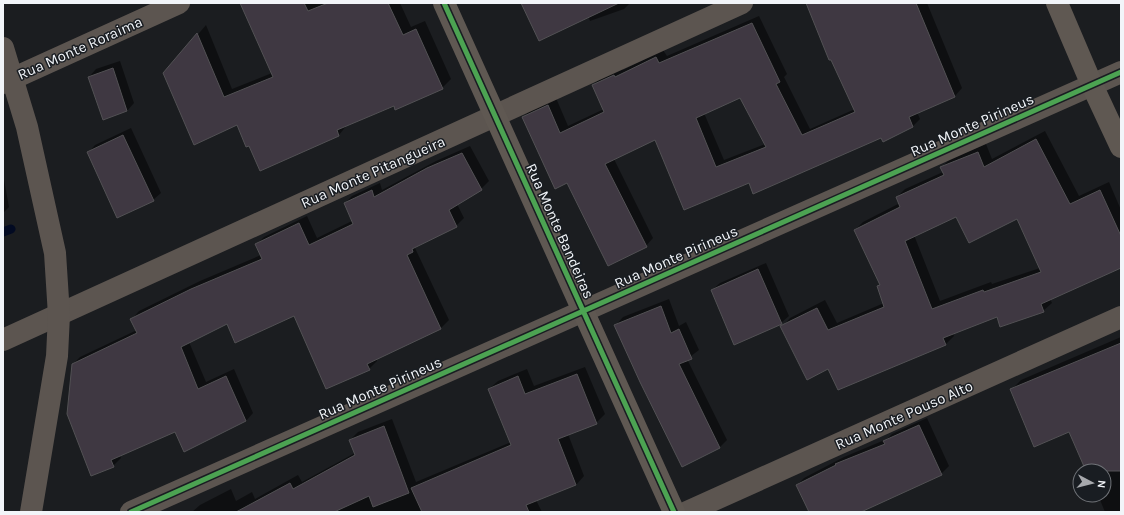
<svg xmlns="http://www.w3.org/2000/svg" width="1124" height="515" font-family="Karla,sans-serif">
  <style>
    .shadow { fill: #0007; fill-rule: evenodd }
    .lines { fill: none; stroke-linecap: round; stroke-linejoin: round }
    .stream { stroke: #020a22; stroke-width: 9 }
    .building { fill: #3f3842; stroke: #525154; fill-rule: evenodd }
    .minor { stroke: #5c5550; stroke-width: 22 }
    .tertiary { stroke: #5c5550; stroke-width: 22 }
    .secondary { stroke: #5f5852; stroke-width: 22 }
    .cycleway-casing { stroke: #191d22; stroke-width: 8 }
    .cycleway { stroke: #4ca352; stroke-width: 5 }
    .labels { text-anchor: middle; stroke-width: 3; stroke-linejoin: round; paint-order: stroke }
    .street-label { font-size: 15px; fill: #f2f5f9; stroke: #191d22 }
  </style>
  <rect width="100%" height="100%" fill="#1b1d20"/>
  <path class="shadow" d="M241,3H400L411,27L425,21L451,79L442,88L347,125L339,135L298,152L249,144L238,124L165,73L206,25L232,89L272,73Z
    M523,3H630L624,9L590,21L588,16Z
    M807,3H927L962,88L955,96L917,112L920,119L913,126L883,140L882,137L750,182L684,209L656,139L614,159L653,238L646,246L568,182L523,117L531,110L556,98L568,126L604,109L593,85L601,78L622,68L623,70L663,50L667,56L759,16L787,74L784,77L810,129L855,109ZM741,97L765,144L724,160L704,113Z
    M120,61L134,103L127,111L89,77L96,69Z
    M131,128L161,193L153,200L88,153L95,145Z
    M1045,131L1079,196L1109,182L1121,210V267L1050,299L1052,303L1043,311L997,316L953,333L954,336L946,344L838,389L829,367L782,327L790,318L825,300L837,323L884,303L878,286L881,284L855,230L863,222L900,203L897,197L905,189L943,172L942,167L950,159L986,144L992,159ZM957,216L1018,218L1040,268L992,284L991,282L940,301L914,235Z
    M470,146L489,181L481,189L457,204L464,218L456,226L419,245L415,248L449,320L441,328L376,358L377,361L369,369L294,315L227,323L189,342L206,382L234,369L253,413L246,421L175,431L120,455L121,458L113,466L72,365L80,357L137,330L132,319L139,311L200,281L261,255L256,245L264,237L307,216L317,238L352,221L345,203L352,196L380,183L382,190L436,161Z
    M3,174L9,207L3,213Z
    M766,263L789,316L781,323L712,290L720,283Z
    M669,299L679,326L686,322L699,350L687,359L727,440L719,448L616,325L623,317Z
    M1121,337V512H1105L1098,495H1104V471H1087L1069,431L1011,390L1021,380Z
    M585,367L605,414L596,423L568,434L584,476L576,485L536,500L542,512H192L200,505L231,489L236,501L252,492L255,499L298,475L302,482L355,453L350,440L358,432L392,419L416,482L511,442L489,389L498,381L527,369L534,386Z
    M927,418L949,466L941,474L899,493L896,496L858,512H810L797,485L804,478L844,457L887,439L892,434Z"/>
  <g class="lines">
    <path class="stream" d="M3,232L11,229"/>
  </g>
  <path class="building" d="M240,3H304L308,11L328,3H388L403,35L416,29L443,89L395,110L394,106L337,130L339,136L260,171L249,146L246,147L237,125L194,145L163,73L197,33L224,97L273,77Z
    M521,3H619L539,41Z
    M806,3H916L955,97L909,117L913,127L883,142L881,138L753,194L749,183L684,210L655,140L605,164L647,247L608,266L567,183L555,189L522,117L548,105L560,133L604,112L592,85L614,75L615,77L656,57L659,63L752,23L780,82L776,84L802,135L855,112L831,60H829ZM740,98L766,147L716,167L696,118Z
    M113,68L127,111L103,120L88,77Z
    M123,135L154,201L117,218L87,152Z
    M1036,139L1070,204L1100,190L1121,236V268L1041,304L1044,312L1000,327L997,317L943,338L946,345L838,390L828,369L807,380L780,326L817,308L828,330L884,307L877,286L880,285L854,230L900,207L896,197L944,175L940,167L978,152L984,167ZM956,217L969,243L1017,219L1041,272L984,292L983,290L932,309L905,241Z
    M462,153L482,190L449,210L457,227L412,249L413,252L407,255L441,329L367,364L370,370L326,389L294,316L235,343L227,324L181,347L198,389L226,376L246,421L184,452L175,432L111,460L114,467L91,476L67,414L72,364L137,333L130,319L191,289L262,259L255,244L299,223L309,245L353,224L344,203L372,190L374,197L427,168Z
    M758,269L782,324L734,345L711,290Z
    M661,306L671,333L679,329L692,359L679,364L720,448L682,467L640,382L614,325Z
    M1121,343V471H1086L1069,432L1034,447L1010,389Z
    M577,374L597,424L558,439L576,485L526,505L529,512H422L411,488L511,445L488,389L518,376L525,394Z
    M919,425L942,475L861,512H809L796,485L836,465L835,464L885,444L883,441Z
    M384,426L409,493L373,507L369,496L334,512H236L290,483L293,489L355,455L349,440Z"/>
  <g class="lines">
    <path class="minor" d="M3,83L179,3
      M3,340L742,3
      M131,512L1121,72
      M687,512L1121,317"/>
    <path class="tertiary" d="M3,48L27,127L55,253L59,315L57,356L31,512"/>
    <path class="secondary" d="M444,3L674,512
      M1057,3L1092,85L1121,147"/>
    <defs>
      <path id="cycleway" d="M444,3L674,512
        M131,512L1121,72"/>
    </defs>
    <use href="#cycleway" class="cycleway-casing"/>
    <use href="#cycleway" class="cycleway"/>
  </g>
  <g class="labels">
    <g class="street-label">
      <text transform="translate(80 48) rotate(-24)" y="5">Rua Monte Roraima</text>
      <text transform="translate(972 125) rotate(-24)" y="5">Rua Monte Pirineus</text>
      <text transform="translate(373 172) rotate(-24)" y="5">Rua Monte Pitangueira</text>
      <text transform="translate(560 231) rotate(66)" y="5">Rua Monte Bandeiras</text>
      <text transform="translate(676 257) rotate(-24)" y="5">Rua Monte Pirineus</text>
      <text transform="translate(380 388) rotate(-24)" y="5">Rua Monte Pirineus</text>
      <text transform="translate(904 415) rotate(-24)" y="5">Rua Monte Pouso Alto</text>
    </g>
  </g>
  <rect width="1124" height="515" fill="none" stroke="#f2f5f9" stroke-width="8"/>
  <g transform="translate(1092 483) rotate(97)"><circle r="19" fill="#191d22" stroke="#707378"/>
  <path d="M0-3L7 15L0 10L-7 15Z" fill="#a7a9ad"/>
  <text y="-6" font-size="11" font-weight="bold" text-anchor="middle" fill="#f2f5f9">N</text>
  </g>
</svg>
